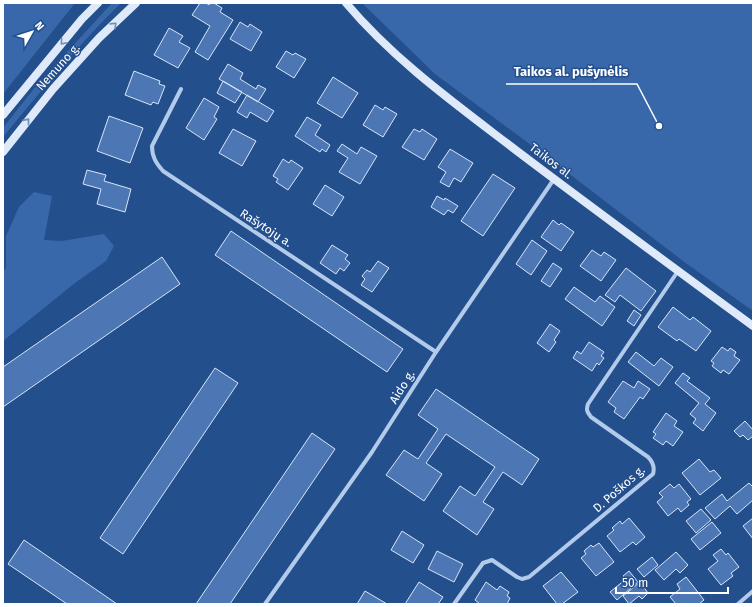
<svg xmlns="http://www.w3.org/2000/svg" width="756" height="607" font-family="'Fira Sans',sans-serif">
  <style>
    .green { fill: #3868aa }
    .building { fill: #4c77b4; stroke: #d8e5f8 }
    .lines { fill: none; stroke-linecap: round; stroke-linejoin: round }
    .street { stroke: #b3cbeb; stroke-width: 4 }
    .secondary { stroke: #dee9f9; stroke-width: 8 }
    .oneway { stroke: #6e8db8 }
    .labels { text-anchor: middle; stroke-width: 3; stroke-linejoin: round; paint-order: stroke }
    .street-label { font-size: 12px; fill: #fff; stroke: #244f8d }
    .leader { fill: none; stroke: #fff; stroke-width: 1.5 }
    .callout-dot { fill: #fff; stroke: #244f8d; stroke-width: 1.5 }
    .callout-label { font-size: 13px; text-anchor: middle; font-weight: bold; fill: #fff; stroke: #244f8d; stroke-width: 3; stroke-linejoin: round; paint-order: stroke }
  </style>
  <rect width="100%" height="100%" fill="#244f8d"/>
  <path class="green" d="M3,3H75L3,94Z
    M112,3H121C78,45 41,91 3,137V128L36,86Z
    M362,3H753V311L683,261L546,156L435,74Z
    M34,192L52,196L44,240L62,241L104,234L114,246L106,261L75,283L3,341V272L6,268V236L19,207Z"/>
  <path class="building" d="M200,3H206L209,5L210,3H214L222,8L220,12L233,20L208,60L195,52L210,26L192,15Z
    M240,22L248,27L250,24L262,32L251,51L230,39Z
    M169,28L183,36L179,42L190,48L178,68L154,55Z
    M286,51L293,55L295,53L306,59L294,78L276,67Z
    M228,64L243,73L240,79L256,89L258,85L266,89L258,102L219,79Z
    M134,71L160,81L159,84L165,86L158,104L153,102L151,105L125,95Z
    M333,77L358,93L342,118L317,103Z
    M223,81L242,92L235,103L217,93Z
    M247,95L274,111L267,122L250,112L247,118L237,112Z
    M204,98L219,107L214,117L217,119L204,140L186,128Z
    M375,105L383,110L385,107L397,114L383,137L363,125Z
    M109,116L143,128L130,163L97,151Z
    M307,117L321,125L315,135L330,145L326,152L322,149L320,152L295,136Z
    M233,129L256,141L242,166L219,153Z
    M414,129L420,132L422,129L437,139L424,160L402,147Z
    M342,144L357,154L361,147L377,156L360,184L339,172L348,158L337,151Z
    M450,149L473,163L461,182L454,178L449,187L440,182L446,172L438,167Z
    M283,159L289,163L291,160L303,168L288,190L276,182L278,179L273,176Z
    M87,170L106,175L104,181L131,189L125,212L97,204L101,189L83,184Z
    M493,174L515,188L483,236L461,221Z
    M325,185L344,197L332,216L313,204Z
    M437,196L444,200L445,198L458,206L453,213L448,210L444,215L431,207Z
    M553,220L559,225L561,223L574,232L561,251L541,237Z
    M231,231L403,349L387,372L215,255Z
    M532,240L547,251L531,275L516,264Z
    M332,245L348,255L345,259L350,263L344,271L340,268L336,274L320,263Z
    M592,250L601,256L604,252L616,260L601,281L580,266Z
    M162,257L180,284L3,407V367Z
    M378,261L389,268L372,292L361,285L365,279L362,276L367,270L370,272Z
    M553,263L562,269L550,287L541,281Z
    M626,268L656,291L641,311L620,295L615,302L605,295Z
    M574,287L595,302L600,296L615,307L602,326L565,299Z
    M673,307L690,320L693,317L711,331L696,351L679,339L677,341L658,327Z
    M634,310L641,315L634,326L627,321Z
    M550,324L560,331L554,340L556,342L549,352L537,343Z
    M589,342L604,352L601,356L604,358L599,365L597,363L592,371L573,358L577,351L581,354Z
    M722,347L728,351L730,348L736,352L734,356L740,360L729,374L723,370L721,373L712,366L714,363L711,361Z
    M636,352L654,366L661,358L673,367L659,386L628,362Z
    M215,368L238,383L123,554L100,538Z
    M683,373L690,378L687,381L710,398L705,404L716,413L703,431L693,423L696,419L690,414L699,403L675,383Z
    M623,381L634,388L638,381L650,389L643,399L640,397L624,419L614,412L616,408L608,402Z
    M436,389L539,459L522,485L503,472L483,502L494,509L477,535L443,511L460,486L475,496L495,467L446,434L426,463L442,474L424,501L386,475L404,450L418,459L438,429L418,415Z
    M666,413L677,421L674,426L683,432L673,446L666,441L663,445L653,438L656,434L653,432Z
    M745,421L753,430V436L748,440L743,435L740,437L734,431Z
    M312,433L335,449L230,604H196Z
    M699,459L710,472L714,470L721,478L700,495L682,473Z
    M749,483L753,487V500L737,514L730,506L715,519L705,508L722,494L727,501Z
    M670,484L674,488L679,484L691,499L687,502L689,505L681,512L678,508L668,516L657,502L663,497L659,493Z
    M701,509L711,520L696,533L686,521Z
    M629,518L645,537L636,545L633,542L620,552L607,536L614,530L612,528L620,521L622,524Z
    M753,518V539L743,526Z
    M712,522L721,533L700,550L691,539Z
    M402,531L424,545L413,563L391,550Z
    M24,540L117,604H67L8,564Z
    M599,543L614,562L596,576L581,558L586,554L584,551L591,545L593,547Z
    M721,549L726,555L728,553L739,567L731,573L733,576L721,585L708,569L718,561L713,555Z
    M437,551L463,564L454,582L428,569Z
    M676,552L688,565L680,573L676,569L664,580L655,570Z
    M652,557L658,565L644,577L637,569Z
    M629,571L638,582L617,600L610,592L626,579L623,576Z
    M561,572L578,592L562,604H557L543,586Z
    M686,577L704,600L699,604H676L670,597L680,589L677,584Z
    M419,582L443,597L438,604H405Z
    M486,582L497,590L500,586L509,592L507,596L510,598L507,604H480L475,600Z
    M640,582L648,593L642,599L639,596L629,604L623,596Z
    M365,591L387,604H357Z"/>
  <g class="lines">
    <path class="street" d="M181,89L152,146C152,157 156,163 163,171L436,352
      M265,604L372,452L436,352L554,179
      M454,604L483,563L492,560L517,577L522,579L529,577L653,474C655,467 653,462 648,457L591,417C587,412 586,410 588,404L678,271
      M738,604L753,591"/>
    <path class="secondary" d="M346,3C395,61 457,105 517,151C595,210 674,268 753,326
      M3,115L82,19L98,3
      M3,152L53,89L99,38L136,3"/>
  </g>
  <defs><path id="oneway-chevron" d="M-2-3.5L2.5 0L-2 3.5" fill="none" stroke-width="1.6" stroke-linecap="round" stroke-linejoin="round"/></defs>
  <g class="oneway">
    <use href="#oneway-chevron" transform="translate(114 25) rotate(-44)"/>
    <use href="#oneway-chevron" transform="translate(63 42) rotate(130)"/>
    <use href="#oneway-chevron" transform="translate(27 121) rotate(-51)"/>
  </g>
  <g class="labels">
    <g class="street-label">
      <text transform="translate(58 67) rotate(-48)" y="4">Nemuno g.</text>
      <text transform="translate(551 161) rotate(37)" y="4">Taikos al.</text>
      <text transform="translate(266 228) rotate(33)" y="4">Rašytojų a.</text>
      <text transform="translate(402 387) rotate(-58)" y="4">Aido g.</text>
      <text transform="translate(619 489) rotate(-41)" y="4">D. Poškos g.</text>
    </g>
  </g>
  <path class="leader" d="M659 126L637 84H506"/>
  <circle class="callout-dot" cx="659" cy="126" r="4"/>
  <g class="callout-label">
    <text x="571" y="76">Taikos al. pušynėlis</text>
  </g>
  <rect width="756" height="607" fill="none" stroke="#ffffff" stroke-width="8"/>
  <g transform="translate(32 32) rotate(51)" stroke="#244f8d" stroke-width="3" paint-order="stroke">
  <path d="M0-3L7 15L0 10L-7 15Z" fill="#ffffff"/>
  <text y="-6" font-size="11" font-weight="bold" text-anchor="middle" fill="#ffffff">N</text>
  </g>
  <path d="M616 587v6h112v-6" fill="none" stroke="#ffffff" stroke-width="2"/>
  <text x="622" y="587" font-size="12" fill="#ffffff" stroke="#244f8d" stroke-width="3" paint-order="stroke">50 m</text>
</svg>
